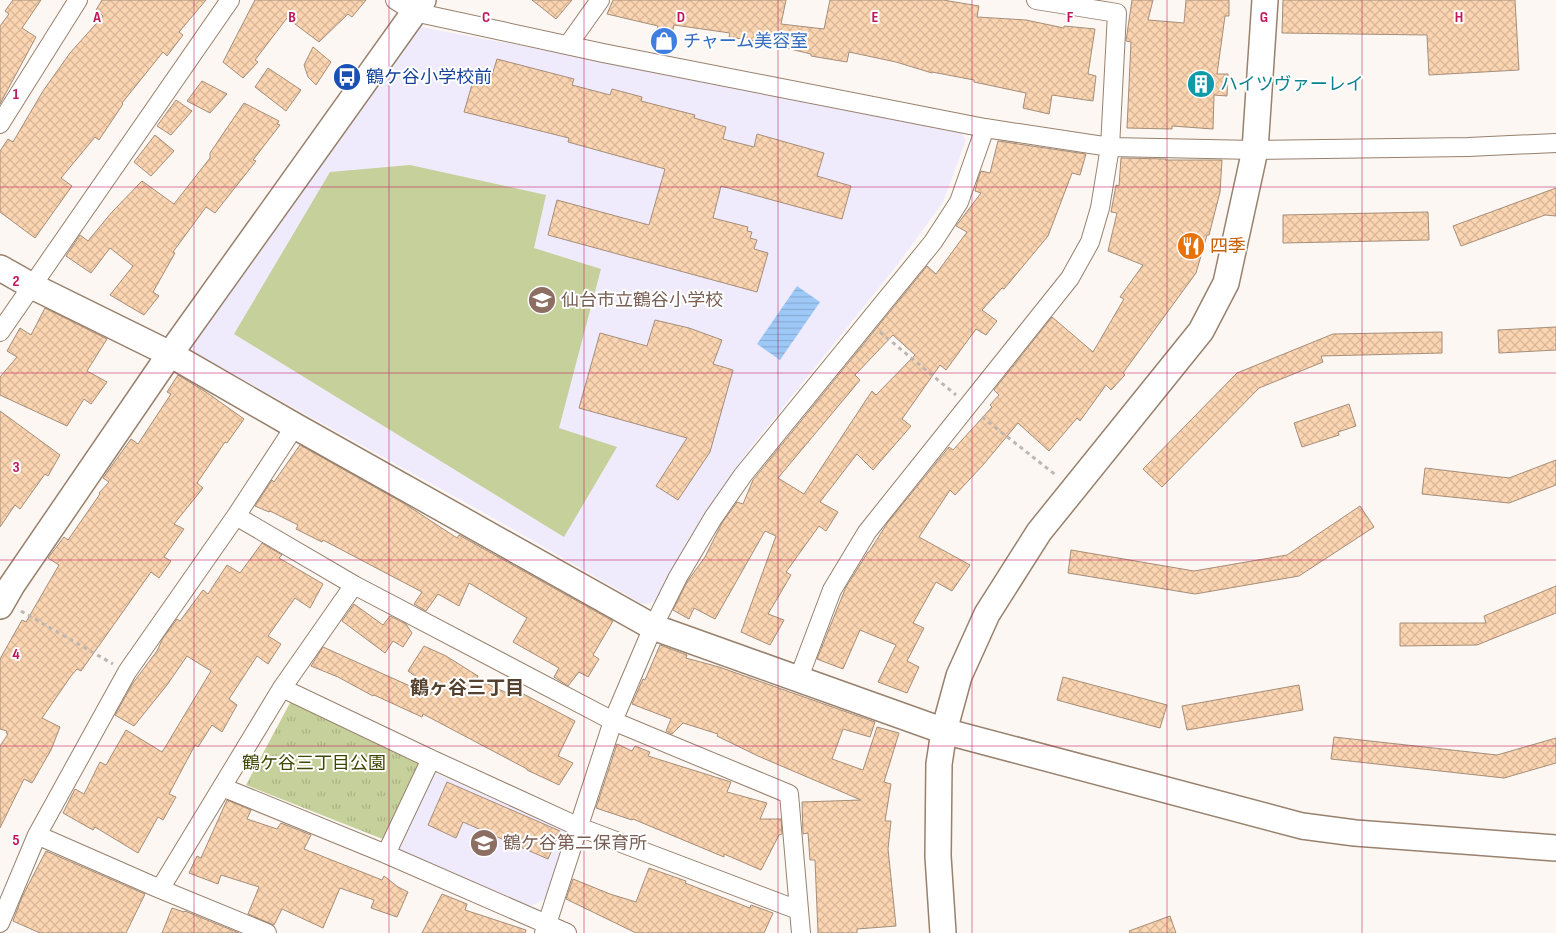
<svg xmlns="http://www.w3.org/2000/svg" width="1556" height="933" font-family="'Sofia Sans Condensed','Noto Sans JP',sans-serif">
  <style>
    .education { fill: #efebfd }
    .grass { fill: url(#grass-tufts) }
    .pitch { fill: #c6d09a }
    .water { fill: url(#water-rules) }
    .building { fill: url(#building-cross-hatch); stroke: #a68e79; fill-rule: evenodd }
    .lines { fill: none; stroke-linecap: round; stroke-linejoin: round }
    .street-casing { stroke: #98816d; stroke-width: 20 }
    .secondary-casing { stroke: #98816d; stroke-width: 28 }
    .path { stroke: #beb7b1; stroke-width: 3; stroke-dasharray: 4 4; stroke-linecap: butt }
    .street { stroke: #fff; stroke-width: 18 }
    .secondary { stroke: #fff; stroke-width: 25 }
    .grid { fill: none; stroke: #c2185b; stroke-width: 1; stroke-opacity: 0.55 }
    .labels { text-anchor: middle; stroke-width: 4; stroke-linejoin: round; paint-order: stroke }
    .shop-label { font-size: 18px; fill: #366cbe; stroke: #fff; text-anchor: start }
    .transit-label { font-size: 18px; fill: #164399; stroke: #fff; text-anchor: start }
    .culture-label { font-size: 18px; fill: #0d838f; stroke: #fff; text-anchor: start }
    .food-label { font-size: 18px; fill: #c56008; stroke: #fff; text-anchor: start }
    .education-label { font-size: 18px; fill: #785e54; stroke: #fff; text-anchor: start }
    .park-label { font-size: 18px; fill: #3f4700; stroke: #fff }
    .neighbourhood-label { font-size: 19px; font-weight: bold; fill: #55412e; stroke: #fff }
    .grid-label { font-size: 16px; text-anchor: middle; font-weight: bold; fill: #c2185b; stroke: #fff; stroke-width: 4; stroke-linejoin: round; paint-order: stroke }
  </style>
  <defs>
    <pattern id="grass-tufts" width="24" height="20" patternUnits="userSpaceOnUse" patternTransform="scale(1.25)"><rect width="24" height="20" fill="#c6d09a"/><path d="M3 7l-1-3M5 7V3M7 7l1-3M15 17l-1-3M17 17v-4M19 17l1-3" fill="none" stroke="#abb385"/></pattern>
    <pattern id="water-rules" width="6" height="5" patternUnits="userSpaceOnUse" patternTransform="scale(1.25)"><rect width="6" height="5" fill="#9ec9f7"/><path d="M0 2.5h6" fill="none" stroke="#89add4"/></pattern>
    <pattern id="building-cross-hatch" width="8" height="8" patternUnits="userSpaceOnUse" patternTransform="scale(1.25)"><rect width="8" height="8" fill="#fbd4b1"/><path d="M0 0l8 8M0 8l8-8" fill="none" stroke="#d8b799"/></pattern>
  </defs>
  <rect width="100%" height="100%" fill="#fcf7f2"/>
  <path class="education" d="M410,25L957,127L966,140L943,202L898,264L752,446L701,519L658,600L644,605L506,525L193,352L190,335Z
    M433,772L563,827L568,835L544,900L530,906L399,850Z"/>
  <path class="grass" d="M291,701L422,765L385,840L246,785Z"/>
  <path class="pitch" d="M410,165L546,195L534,248L601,269L559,428L617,447L564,537L234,334L330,172Z"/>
  <path class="water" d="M797,286L820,302L780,360L757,344Z"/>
  <path class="building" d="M13,0H41L22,28L36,37L0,104V26L9,14L5,11Z
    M102,0H206L179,32L183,35L167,56L163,52L122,103L123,104L99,140L95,137L61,178L72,186L35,238L0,212V151L8,139L13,142L43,91L70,53L103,16L96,10Z
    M255,0H366L352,17L348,14L319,42L287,18L255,60L258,62L243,78L223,62Z
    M532,0H572L556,19Z
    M613,0H786L781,24L824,29L830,0H943L979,6L977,17L1026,20L1064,28V26L1095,29L1088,74L1096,76L1093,101L1052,95L1049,114L1023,108L1026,93L974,82V80L932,72V73L896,62L849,52L847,62L811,56V54L757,41L729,37L730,33L674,25L672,34L657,30L658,26L607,14Z
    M1132,0H1153L1148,20L1184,23L1186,0H1229V16H1225L1217,74H1228L1227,96L1214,95L1213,129L1172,126V129L1127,128L1131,42L1126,41Z
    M1283,0H1515L1519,70L1429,75L1427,35L1282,33Z
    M313,47L331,62L316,85L308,77L304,65Z
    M497,59L574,79L572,85L610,95L612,89L642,97L641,101L695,115L694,118L726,127L723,139L754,147L757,134L824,153L817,176L851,186L842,219L721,186L713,218L748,227L747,231L752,232L750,238L757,240L754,249L768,253L757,292L548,235L557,200L649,225L665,169L568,142L569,138L464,112L473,81L489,85Z
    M268,68L301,90L286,111L255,87Z
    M202,81L227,94L210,113L187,101Z
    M176,100L192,111L171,135L157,126Z
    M244,103L279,121L277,124L280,125L253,160L256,161L215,213L206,207L173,252L175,253L153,292L159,296L144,315L110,295L133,266L110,248L91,273L66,256L80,235L88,241L112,212L142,181L174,204L210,158V153Z
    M155,135L174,151L151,176L134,162Z
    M998,141L1086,154L1080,175L1072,173L1048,236L1004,289L1002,288L982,310L997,321L986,335L976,329L946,370L940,365L902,419L911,426L873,470L857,454L820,502L838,512L826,531L819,526L786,572L791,575L768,614L784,620L770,645L741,632L776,536L765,531L715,619L694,608L689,619L673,610L687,582L705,557L722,523L737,502L743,504L753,480L927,266L936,274L967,232L956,226L981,193L975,191L978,179L981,171L990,173ZM893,335L915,355L876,395L872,391L804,494L778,478L860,380L855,375Z
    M1121,158L1166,159L1165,160H1222L1220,192L1209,235H1207L1196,273L1123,373L1125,375L1111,390L1106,385L1080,421L1077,418L1049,451L1018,423L983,465L955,495L950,490L919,537L970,565L952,591L936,582L913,623L924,628L907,661L919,667L907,693L878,682L896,645L860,630L843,669L817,659L846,587L868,552H869L888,522L949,447L953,450L992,407L990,405L999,395L994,390L1052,317L1093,352L1124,299L1120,297L1143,265L1108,251L1117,213L1111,212L1116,185L1119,186Z
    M1556,188V216L1545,215L1461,246L1453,226Z
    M1428,212L1429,240L1283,243V215Z
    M45,308L107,339L87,371L107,382L91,404L84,399L67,426L0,395V377L17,357L7,351L20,328L31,335Z
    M655,320L689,328L722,340L713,364L733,370L710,452L678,500L656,486L687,438L579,408L600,333L647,346Z
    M1556,327V350L1499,353L1498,330Z
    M1442,332V353L1321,356L1323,362L1259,388L1162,487L1143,469L1237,373L1333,334Z
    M178,375L206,392L244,419L227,443L225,442L197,483L203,488L174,524L184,529L164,557L171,561L159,578L151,572L81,671L77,669L71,676L42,718L60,727L51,750L32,783L24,779L0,828V746L8,734L6,733L7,731L0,729V659L22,620L26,622L59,565L48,558L64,537L68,540L100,494L99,493L109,482L103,478L131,439L138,444L171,394L167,392Z
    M1349,404L1356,426L1338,432L1339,435L1302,447L1294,423Z
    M0,411L60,455L48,476L45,474L20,509L15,505L0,527Z
    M300,445L405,504L457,538L459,535L613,621L593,655L599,659L588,677L579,672L568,686L554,677L559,668L513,642L527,618L469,583L459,606L438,594L426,611L414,604L422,592L323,540L322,542L296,529L298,525L270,511L269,512L255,506L272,480L274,482Z
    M1556,460V485L1509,503L1422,494L1425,468L1509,478Z
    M1360,506L1374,527L1299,576L1195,594L1068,573L1071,550L1194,571L1287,555Z
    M262,543L282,555L279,558L323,584L310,608L295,598L268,636L281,644L268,664L257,656L229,699L237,705L222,732L212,725L198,747L195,745L169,794L176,797L163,820L158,817L138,853L95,827L93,830L63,813L75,789L84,794L100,762L106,765L126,730L162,752L164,749L211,671L187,656L167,685L134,726L115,715L133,683L157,651L163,638L177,619L180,621L203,590L208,594L227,565L240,573Z
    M1556,586V613L1477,645L1400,646V623H1486L1484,616Z
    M354,604L383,625L390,616L406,624L412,633L403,647L393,641L385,653L342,621Z
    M660,645L687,655L686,658L719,667L875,722L870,737L843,729L832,759L863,770L877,727L899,733L884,782L891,784L885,821H891L888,849L896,926L857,929V933H818L815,860H810L808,833L803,834L802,802L861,800L758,756L717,736L718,734L683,723L672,734L666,731L671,719L632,704L643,679L645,680Z
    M424,646L446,656L478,676L477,679L507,693L510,687L575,721L558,756L573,763L559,785L527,770V769L423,714L422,717L374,695L373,696L338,677L311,666L323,647L430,695L433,689L408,671Z
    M1063,677L1167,705L1160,728L1057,700Z
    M1299,685L1303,710L1187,730L1182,706Z
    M1334,737L1497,755L1556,738V763L1504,778L1331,759Z
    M617,744L632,751L635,746L650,752L648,756L731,782L727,792L767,803L760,819H781L782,834L779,835L761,870L724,854V857L633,819L632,820L596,808Z
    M447,782L560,831L548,859L463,822L456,838L428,825Z
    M227,800L251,810L247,819L277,829L281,823L311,835L304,849L382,880L384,876L398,887L408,892L397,917L371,908L374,900L340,888L323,928L282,909L274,925L248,914L259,887L221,875L218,884L189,873L197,856L201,858Z
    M46,851L145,894L126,933H40L13,921L22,897Z
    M649,868L686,881L685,883L750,908L751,905L773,913L764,933H636L566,899L573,879L610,894L636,902Z
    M442,894L467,904L465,910L526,930L525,933H422Z
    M172,908L184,912L185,911L239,933H162Z
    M1170,916L1176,933H1130L1129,931Z"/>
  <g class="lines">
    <defs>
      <path id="street" d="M395,0L414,12L603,53L985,128L1110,147L1255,150L1468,147L1556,143
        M568,45L600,0
        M0,124L78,0
        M0,332L230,0
        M236,516L354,585L613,721L789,794L801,933
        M798,680L832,590L867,532L1070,278L1090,242L1100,208L1110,147L1117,13L1036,0
        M282,688L431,759L579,827L798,910
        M222,787L386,854L567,933
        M37,835L160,889L267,933
        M386,854L431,759
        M160,889L282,688L354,585
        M0,923L37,835L127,672L236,516L295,426
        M544,933L613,721L653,627L678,577L713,518L743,475L933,242L959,202L985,128"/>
      <path id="secondary" d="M0,268L32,286L170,354L295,426L653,627L944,731L1302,826L1355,833L1556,848
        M0,606L12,585L170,354L423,0
        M943,933L938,856L939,764L944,731L959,676L987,614L1039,532L1201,331L1226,283L1255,150L1265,0"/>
    </defs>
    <use href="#street" class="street-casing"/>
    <use href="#secondary" class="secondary-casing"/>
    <path class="path" d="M880,332L956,395
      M982,417L1057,476
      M21,611L113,664"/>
    <use href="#street" class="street"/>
    <use href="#secondary" class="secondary"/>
  </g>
  <path class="grid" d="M194,0V933M389,0V933M584,0V933M778,0V933M972,0V933M1167,0V933M1362,0V933M0,187H1556M0,373H1556M0,560H1556M0,746H1556"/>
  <defs>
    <symbol id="shop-disc" viewBox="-11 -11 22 22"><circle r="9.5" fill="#3f7fe0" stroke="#fff"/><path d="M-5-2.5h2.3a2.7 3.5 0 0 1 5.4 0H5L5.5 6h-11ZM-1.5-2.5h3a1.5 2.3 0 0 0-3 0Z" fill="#fff"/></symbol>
    <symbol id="bus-disc" viewBox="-11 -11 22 22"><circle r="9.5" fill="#1a4fb4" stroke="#fff"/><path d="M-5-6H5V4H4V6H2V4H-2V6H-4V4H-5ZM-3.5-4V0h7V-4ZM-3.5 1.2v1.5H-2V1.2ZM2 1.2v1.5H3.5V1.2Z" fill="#fff"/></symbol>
    <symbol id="building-disc" viewBox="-11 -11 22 22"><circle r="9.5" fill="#0f9aa8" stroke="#fff"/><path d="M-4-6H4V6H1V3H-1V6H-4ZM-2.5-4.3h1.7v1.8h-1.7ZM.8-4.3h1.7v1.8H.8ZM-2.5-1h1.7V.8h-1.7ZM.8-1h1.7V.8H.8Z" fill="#fff"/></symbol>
    <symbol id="restaurant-disc" viewBox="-11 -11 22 22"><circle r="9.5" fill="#e8710a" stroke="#fff"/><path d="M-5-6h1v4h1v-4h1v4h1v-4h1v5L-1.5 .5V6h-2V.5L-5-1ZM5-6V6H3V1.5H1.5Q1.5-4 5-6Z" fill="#fff"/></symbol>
    <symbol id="school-disc" viewBox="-11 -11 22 22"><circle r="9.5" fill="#8d6e63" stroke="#fff"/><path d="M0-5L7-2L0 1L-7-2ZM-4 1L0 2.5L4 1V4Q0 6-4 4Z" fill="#fff"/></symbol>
  </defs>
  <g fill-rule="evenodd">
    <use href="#shop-disc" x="648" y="25" width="32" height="32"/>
    <use href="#bus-disc" x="331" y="61" width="32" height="32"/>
    <use href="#building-disc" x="1185" y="68" width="32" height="32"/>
    <use href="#restaurant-disc" x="1175" y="230" width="32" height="32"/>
    <use href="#school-disc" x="526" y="284" width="32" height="32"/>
    <use href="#school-disc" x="468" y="827" width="32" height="32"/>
  </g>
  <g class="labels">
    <g class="shop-label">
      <text x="683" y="47">チャーム美容室</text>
    </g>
    <g class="transit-label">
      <text x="366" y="83">鶴ケ谷小学校前</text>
    </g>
    <g class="culture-label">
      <text x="1220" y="90">ハイツヴァーレイ</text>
    </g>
    <g class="food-label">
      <text x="1210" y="252">四季</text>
    </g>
    <g class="education-label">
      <text x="561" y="306">仙台市立鶴谷小学校</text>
      <text x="503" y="849">鶴ケ谷第二保育所</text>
    </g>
    <g class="park-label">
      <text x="314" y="769">鶴ケ谷三丁目公園</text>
    </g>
    <g class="neighbourhood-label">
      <text x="467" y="694">鶴ヶ谷三丁目</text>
    </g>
  </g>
  <g class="grid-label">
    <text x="97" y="22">A</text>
    <text x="292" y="22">B</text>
    <text x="486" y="22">C</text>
    <text x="681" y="22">D</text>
    <text x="875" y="22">E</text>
    <text x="1070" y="22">F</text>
    <text x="1264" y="22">G</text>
    <text x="1459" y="22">H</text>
    <text x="16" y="99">1</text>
    <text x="16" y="286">2</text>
    <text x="16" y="472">3</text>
    <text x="16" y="659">4</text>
    <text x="16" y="845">5</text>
  </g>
</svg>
